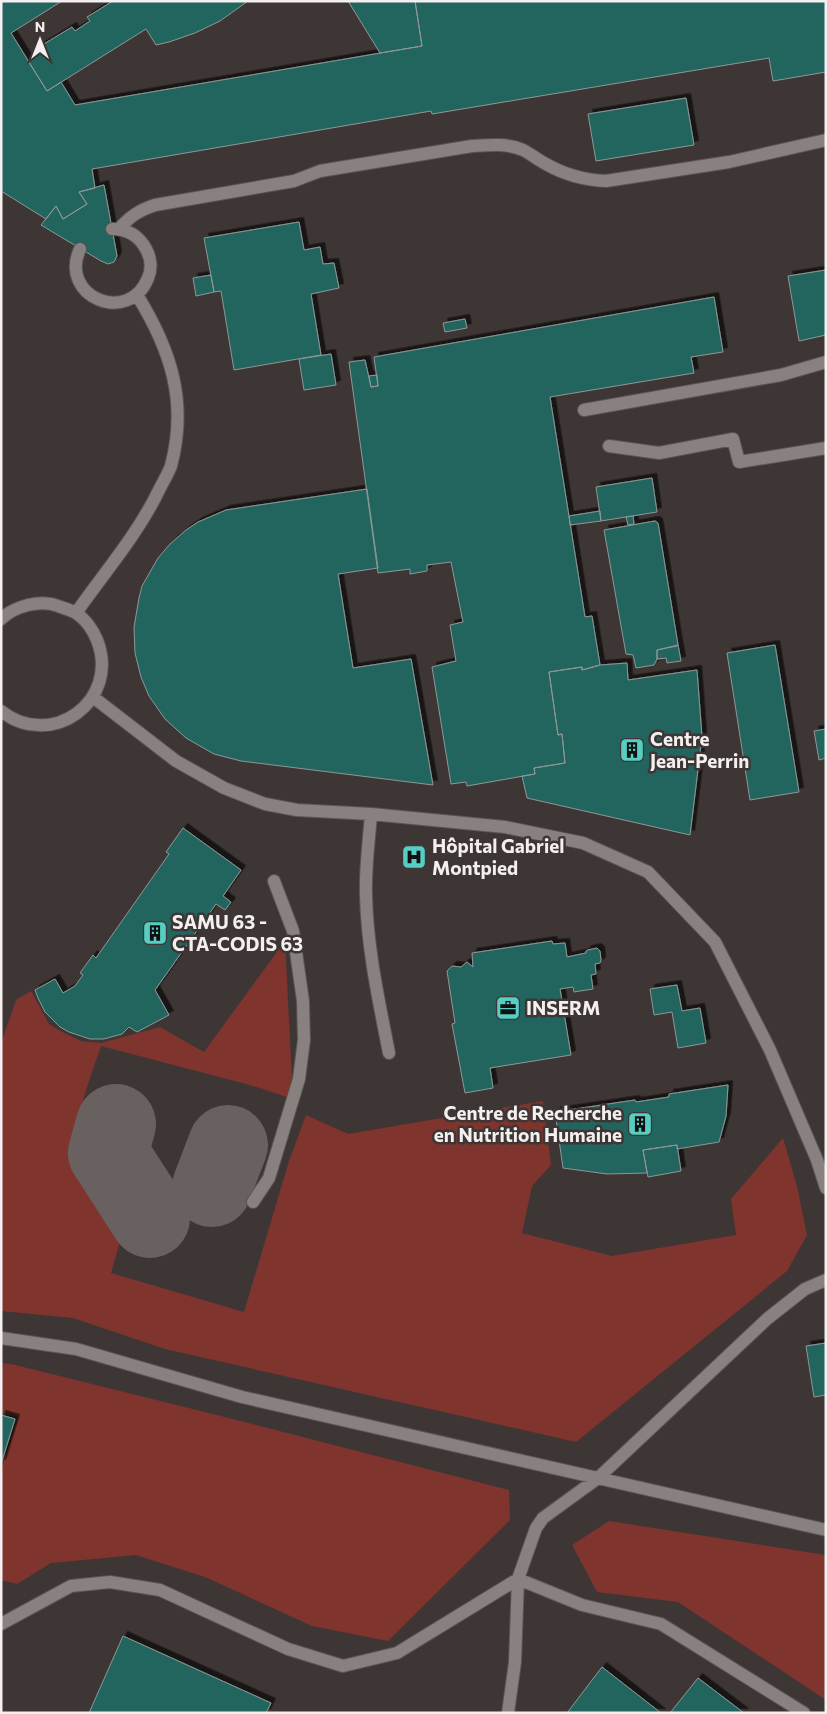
<svg xmlns="http://www.w3.org/2000/svg" width="827" height="1714" font-family="Commissioner,sans-serif">
  <style>
    .green { fill: #80342e }
    .lines { fill: none; stroke-linecap: round; stroke-linejoin: round }
    .taxiway { stroke: #686160; stroke-width: 80 }
    .building { fill: #21655f; stroke: #8f9796; filter: url(#shadow) }
    .service-casing { stroke: #5a5554; stroke-width: 14 }
    .service { stroke: #898180; stroke-width: 12 }
    .labels { text-anchor: middle; stroke-width: 5; stroke-linejoin: round; paint-order: stroke }
    .poi-label { font-size: 19px; font-weight: bold; fill: #f5f0f0; stroke: #3d3635; text-anchor: start }
  </style>
  <defs>
    <filter id="shadow"><feDropShadow dx="4.5" dy="-4.5" stdDeviation="0" flood-color="#0009"/></filter>
  </defs>
  <rect width="100%" height="100%" fill="#3d3635"/>
  <path class="green" d="M285,941L293,1099L250,1085L101,1046L86,1090L72,1142L124,1228L111,1273L244,1312L289,1161L306,1115L348,1134L543,1101L551,1165L532,1186L522,1233L612,1256L736,1235L731,1199L783,1138L797,1186L807,1235L787,1271L576,1442L165,1349L73,1318L1,1311V1043L16,1000L31,991L49,1024L62,1032L81,1041L101,1043L160,1027L204,1052Z
    M1,1363L11,1364L217,1415L509,1490L510,1520L388,1641L312,1626L205,1577L136,1555L51,1563L17,1584L1,1580V1470L18,1417L1,1412Z
    M609,1521L826,1555V1700L678,1602L597,1592L572,1545Z"/>
  <g class="lines">
    <path class="taxiway" d="M116,1124L108,1153L150,1218
      M212,1187L228,1145"/>
  </g>
  <path class="building" d="M1,1H62L11,33L47,91L61,82L75,105L422,46L415,1H826V72L773,81L769,58L432,114L431,111L92,169L95,188L79,192L87,204L63,219L56,206L46,219L1,191Z
    M113,1H248L220,21L195,33L169,42L156,45L146,29L47,91L28,61L42,52L39,47L72,27L75,31L90,21L87,17Z
    M348,1H415L422,46L380,53Z
    M686,98L694,145L596,161L588,114Z
    M104,185L117,256L114,262L108,264L101,261L41,225L56,206L63,219L87,204L79,192Z
    M299,222L304,250L320,247L323,264L334,263L339,288L311,294L321,355L234,370L221,291L214,292L204,238Z
    M826,270V335L799,341L788,276Z
    M211,275L214,292L196,296L193,278Z
    M714,297L723,352L691,357L694,373L550,397L585,617L592,616L600,665L582,670V667L549,672L558,735L562,734L565,763L534,768L535,774L467,786L466,782L451,784L432,667L456,661L450,625L463,622L451,562L427,565V571L410,574V569L378,573L349,362L365,360L371,387L378,386L374,357Z
    M465,319L467,328L445,332L443,323Z
    M331,354L336,385L304,390L299,359Z
    M377,375L378,386L371,387L369,376Z
    M652,478L657,512L601,521L596,487Z
    M367,489L378,568L338,574L353,668L411,659L433,785L241,761L214,754L186,738L165,719L149,696L141,677L135,653L134,627L139,598L142,586L158,558L170,544L186,530L198,522L226,510Z
    M600,511L601,521L570,525L569,516Z
    M633,516L634,524L628,525L626,517Z
    M655,521L658,523L678,645L657,650V659L654,665L636,668L633,655L626,654L604,530Z
    M678,645L681,661L667,663L666,658L657,659V650L677,646Z
    M775,645L799,792L750,800L727,653Z
    M627,663L628,680L697,670L702,737L690,835L527,798L522,776L535,774L534,768L565,763L562,734L558,735L549,672L582,667V670L600,665Z
    M826,729V758L819,760L814,731Z
    M183,828L241,870L223,896L231,902L225,910L216,904L155,990L169,1015L137,1032L129,1027L122,1034L104,1039H90L69,1032L60,1027L45,1012L38,998L35,990L55,979L63,993L75,986L83,975L80,973L93,955L96,958L169,854L166,852Z
    M552,941L553,944L565,943L567,957L586,953V951L588,950L597,948L600,951L601,960L600,963L595,964L596,974L591,975L593,989L574,992L573,987L560,989L571,1055L490,1068L493,1088L465,1093L452,1024L455,1023L447,971L452,966L461,967L467,962L473,967L472,953Z
    M677,985L682,1011L700,1008L706,1043L678,1048L672,1012L654,1015L650,989Z
    M728,1085L726,1116L719,1142L677,1149V1145L643,1150L647,1173L607,1174L563,1168L555,1112L635,1100L636,1102L669,1097V1094Z
    M677,1145L681,1171L648,1177L643,1150Z
    M826,1343V1395L814,1397L806,1346Z
    M1,1415L15,1419L1,1464Z
    M123,1636L271,1703L266,1713H89Z
    M602,1667L661,1713H567Z
    M698,1678L744,1713H670Z"/>
  <g class="lines">
    <defs>
      <path id="service" d="M119,229C130,216 140,210 155,205L294,181L320,171L472,146C488,145 508,143 523,150C531,154 538,160 546,164C565,175 584,180 606,181L729,162L826,140
        M80,249C58,297 129,326 148,278C152,269 151,258 146,249C139,236 127,229 112,229
        M584,410L781,375L826,362
        M609,446L659,453L733,439L739,462L826,448
        M76,613C104,573 138,534 159,490C163,482 168,474 171,466C188,402 171,350 137,295
        M1,619C15,606 40,599 58,606C63,608 71,610 76,613C85,619 93,630 97,640C121,701 51,751 1,711
        M93,697L176,761L224,788L265,804L297,810L371,814L505,827L583,843L648,872L715,942L770,1050L817,1160L826,1188
        M371,814C369,841 365,868 366,895C367,947 379,1002 389,1053
        M253,1202L269,1178L299,1079L304,1040L303,1001L293,931L274,881
        M1,1338L76,1349L242,1397L826,1530
        M1,1624L71,1586L110,1582L160,1590L288,1649L343,1666L397,1653L518,1579L582,1605L661,1624L804,1713
        M508,1713L515,1662L518,1579L536,1528L543,1518L598,1478L767,1319L805,1289L826,1280"/>
    </defs>
    <use href="#service" class="service-casing"/>
    <use href="#service" class="service"/>
  </g>
  <defs>
    <symbol id="building-square" viewBox="-11 -11 22 22"><rect x="-9" y="-9" width="18" height="18" rx="4" fill="#56cec3" stroke="#3d3635"/><path d="M-4-6H4V6H1V3H-1V6H-4ZM-2.5-4.3h1.7v1.8h-1.7ZM.8-4.3h1.7v1.8H.8ZM-2.5-1h1.7V.8h-1.7ZM.8-1h1.7V.8H.8Z" fill="#111"/></symbol>
    <symbol id="hospital-square" viewBox="-11 -11 22 22"><rect x="-9" y="-9" width="18" height="18" rx="4" fill="#56cec3" stroke="#3d3635"/><path d="M-5-5h3v3.5h4V-5h3V5h-3V1.5h-4V5h-3Z" fill="#111"/></symbol>
    <symbol id="office-square" viewBox="-11 -11 22 22"><rect x="-9" y="-9" width="18" height="18" rx="4" fill="#56cec3" stroke="#3d3635"/><path d="M-6-3h4V-5.5h4V-3h4V5H-6ZM-1-4.5V-3h2v-1.5ZM-6 0V1H6V0Z" fill="#111"/></symbol>
  </defs>
  <g fill-rule="evenodd">
    <use href="#building-square" x="618" y="736" width="28" height="28"/>
    <use href="#hospital-square" x="400" y="843" width="28" height="28"/>
    <use href="#building-square" x="141" y="919" width="28" height="28"/>
    <use href="#office-square" x="494" y="994" width="28" height="28"/>
    <use href="#building-square" x="626" y="1110" width="28" height="28"/>
  </g>
  <g class="labels">
    <g class="poi-label">
      <text x="650" y="746">Centre<tspan x="650" dy="22">Jean-Perrin</tspan></text>
      <text x="432" y="853">Hôpital Gabriel<tspan x="432" dy="22">Montpied</tspan></text>
      <text x="172" y="929">SAMU 63 -<tspan x="172" dy="22">CTA-CODIS 63</tspan></text>
      <text x="526" y="1015">INSERM</text>
      <text x="622" y="1120" text-anchor="end">Centre de Recherche<tspan x="622" dy="22">en Nutrition Humaine</tspan></text>
    </g>
  </g>
  <rect width="827" height="1714" fill="none" stroke="#f5f0f0" stroke-width="5"/>
  <g transform="translate(40 40)" stroke="#3d3635" stroke-width="4" paint-order="stroke">
  <path d="M0-4L9 19L0 12L-9 19Z" fill="#f5f0f0"/>
  <text y="-8" font-size="14" font-weight="bold" text-anchor="middle" fill="#f5f0f0">N</text>
  </g>
</svg>
